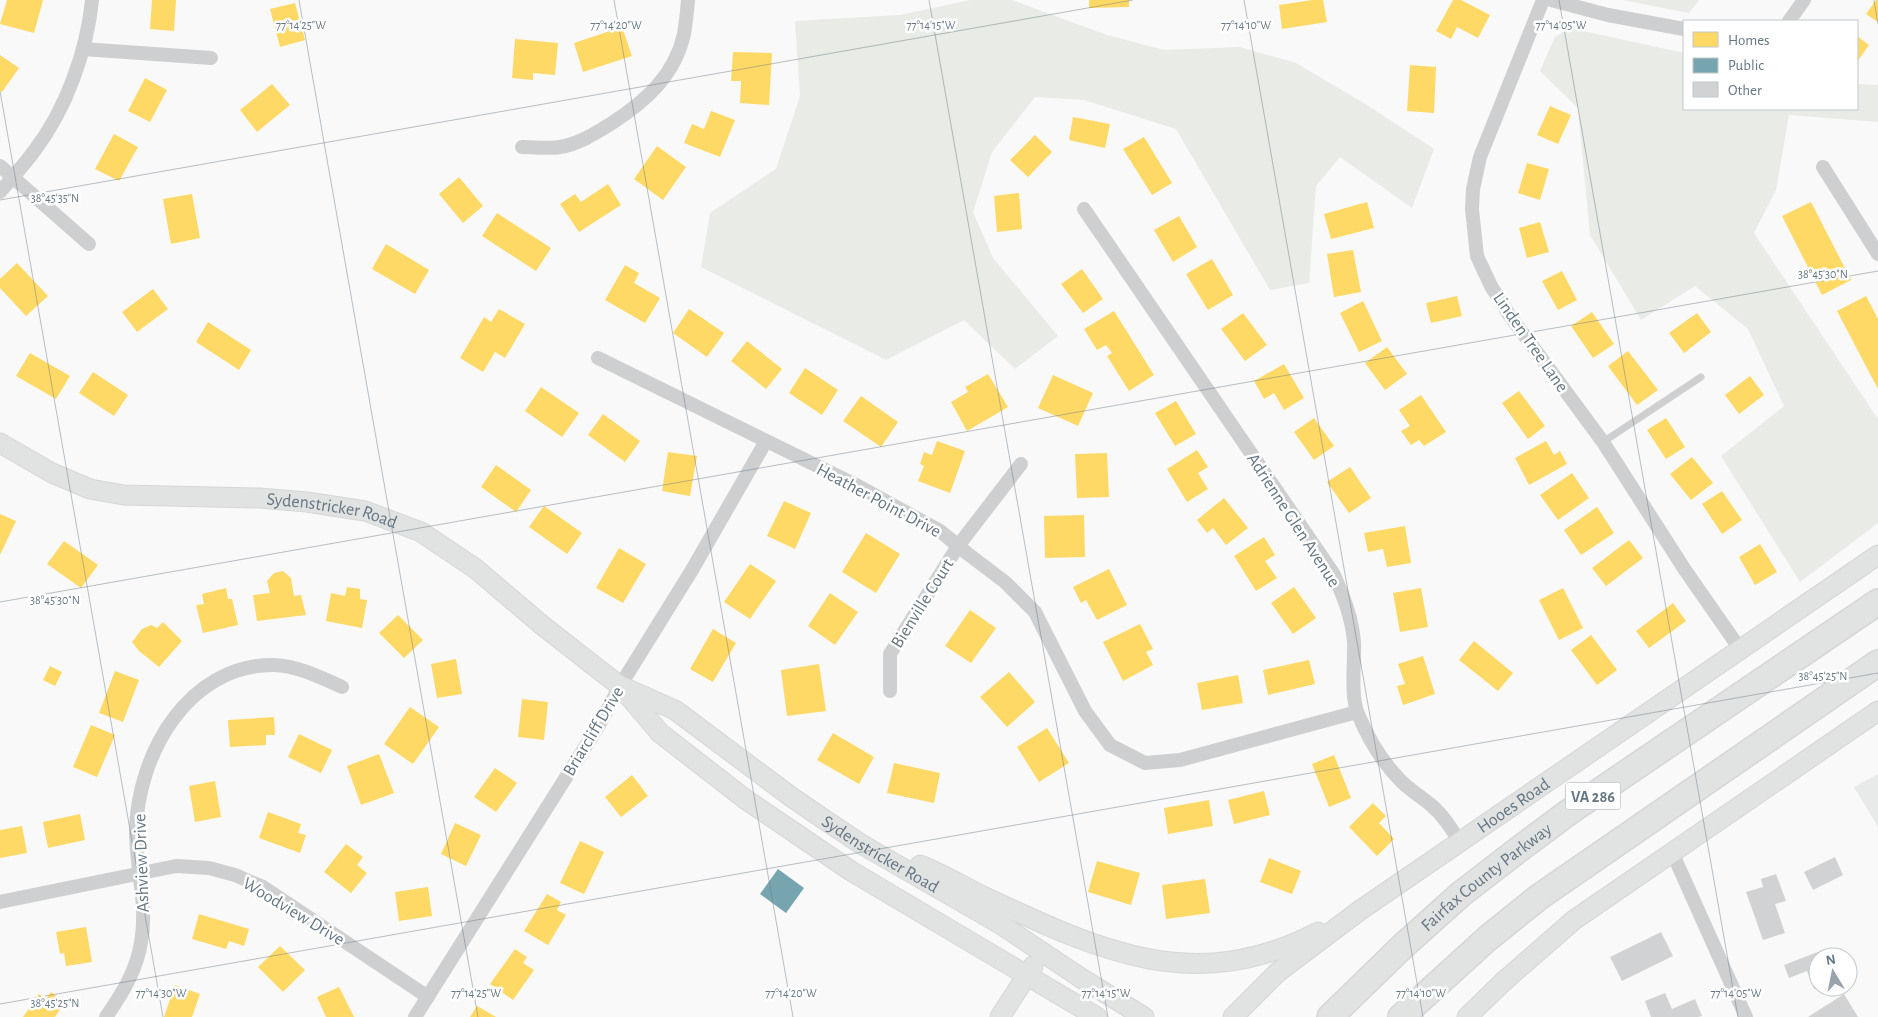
<svg xmlns="http://www.w3.org/2000/svg" width="1878" height="1017" font-family="'Alegreya Sans',sans-serif">
  <style>
    .built { fill: #e8e9e9 }
    .green { fill: #e8ebe6 }
    .homes { fill: #ffd966 }
    .public { fill: #76a5af }
    .building { fill: #d0d2d3 }
    .lines { fill: none; stroke-linecap: round; stroke-linejoin: round }
    .secondary-casing { stroke: #d5d6d7; stroke-width: 21 }
    .highway-casing { stroke: #d5d6d6; stroke-width: 28 }
    .lane { stroke: #cecfd0; stroke-width: 7 }
    .street { stroke: #cecfd0; stroke-width: 14 }
    .secondary { stroke: #e1e2e2; stroke-width: 19 }
    .highway { stroke: #e1e2e2; stroke-width: 25 }
    .ticks { fill: none; stroke: #657683; stroke-width: 1; stroke-opacity: 0.45 }
    .labels { text-anchor: middle; stroke-width: 5; stroke-linejoin: round; paint-order: stroke }
    .shield { fill: #fff; stroke: #939fa8; stroke-width: 1 }
    .shield-label { font-size: 16px; font-weight: bold; fill: #657683 }
    .street-label { font-size: 18px; fill: #657683; stroke: #fff }
    .ticks-label { font-size: 12px; text-anchor: middle; fill: #657683; stroke: #fff; stroke-width: 5; stroke-linejoin: round; paint-order: stroke }
  </style>
  <rect width="100%" height="100%" fill="#f9f9f9"/>
  <path class="built" d="M1878,774V827L1854,787Z"/>
  <path class="green" d="M970,0H1012L1107,35L1164,50L1240,47L1296,63L1367,105L1434,149L1412,208L1340,157L1316,186L1309,283L1270,290L1176,129L1084,100L1035,97L992,152L973,212L993,258L1058,336L1015,369L964,320L886,360L701,267L710,213L776,169L800,96L795,21L900,15Z
    M1623,0H1699L1689,13Z
    M1569,28L1684,53V109H1857V84L1878,85V122L1789,115L1776,190L1754,233L1878,419V523L1800,582L1721,456L1784,406L1748,329L1695,286L1641,320L1590,235L1578,108L1540,71L1555,37Z"/>
  <path class="homes" d="M7,0H43L34,33L0,24Z
    M152,0H176L174,31L150,29Z
    M1089,0H1129V7L1089,8Z
    M1312,0H1323L1327,22L1282,29L1279,5Z
    M1453,0H1461L1490,15L1478,38L1457,27L1451,39L1436,31Z
    M1876,0H1878V22L1866,14Z
    M295,3L305,40L280,47L270,9Z
    M622,27L632,56L583,72L574,43Z
    M1857,36L1869,45L1857,62Z
    M515,39L558,43L555,75L533,73V80L512,78Z
    M733,52L772,53L769,105L740,103L741,81H731Z
    M0,55L19,68L2,92L0,91Z
    M1410,65L1436,67L1434,113L1407,111Z
    M145,78L167,90L150,122L128,111Z
    M272,84L290,105L257,132L240,110Z
    M1550,106L1571,115L1558,144L1537,135Z
    M711,111L735,120L720,157L684,143L692,124L704,129Z
    M1073,117L1110,124L1105,148L1069,140Z
    M114,134L138,147L119,181L95,169Z
    M1035,135L1052,152L1028,177L1010,160Z
    M1144,137L1172,183L1152,195L1123,149Z
    M657,146L686,167L663,200L634,179Z
    M1527,163L1549,169L1540,200L1518,193Z
    M459,177L483,206L463,223L439,194Z
    M608,184L621,205L579,232L560,204L575,194L581,202Z
    M1019,193L1022,229L997,232L994,196Z
    M192,194L200,238L171,244L163,199Z
    M1367,202L1374,228L1331,239L1324,214Z
    M1811,202L1851,280L1822,295L1782,216Z
    M497,213L551,248L536,271L482,236Z
    M1179,216L1197,247L1173,262L1154,230Z
    M1540,222L1549,252L1527,258L1519,228Z
    M386,244L429,270L415,294L372,269Z
    M1353,250L1361,292L1334,297L1327,254Z
    M1212,259L1233,295L1208,310L1186,274Z
    M17,263L48,296L26,316L0,288V279Z
    M625,265L639,273L634,283L660,298L645,323L605,300Z
    M1082,269L1103,299L1083,313L1061,284Z
    M1562,271L1577,300L1558,310L1542,281Z
    M153,289L168,309L137,332L122,312Z
    M1457,296L1462,316L1431,323L1426,303Z
    M1866,296L1878,319V389L1837,311Z
    M1363,301L1382,341L1359,352L1340,313Z
    M499,309L525,324L505,358L495,352L483,372L460,358L484,317L491,322Z
    M689,309L724,333L707,357L673,333Z
    M1114,311L1154,375L1129,391L1107,356L1112,353L1106,345L1097,350L1084,329Z
    M1592,312L1614,344L1593,358L1571,326Z
    M1243,313L1267,345L1245,361L1221,329Z
    M1697,313L1711,332L1684,353L1669,333Z
    M208,322L251,350L239,370L196,342Z
    M747,341L782,369L766,389L731,361Z
    M1387,347L1407,374L1385,390L1365,363Z
    M1628,351L1658,390L1637,405L1608,366Z
    M30,353L70,376L56,399L16,376Z
    M1284,364L1304,398L1284,410L1274,393L1264,399L1254,381Z
    M805,368L838,390L822,415L789,393Z
    M93,372L128,395L114,416L79,393Z
    M988,374L1008,407L967,431L951,402L968,392L965,387Z
    M1053,375L1093,393L1078,426L1038,408Z
    M1750,376L1764,395L1739,414L1725,395Z
    M541,387L579,413L562,437L525,411Z
    M1519,391L1545,426L1528,439L1502,403Z
    M1421,395L1446,432L1424,446L1419,440L1411,445L1401,431L1410,426L1399,410Z
    M861,396L898,422L881,447L843,421Z
    M1176,401L1196,434L1175,446L1155,413Z
    M603,414L640,441L625,462L588,435Z
    M1314,418L1334,446L1314,460L1294,432Z
    M1666,418L1685,447L1666,459L1647,430Z
    M937,441L965,451L950,493L918,481L924,466L920,464L924,452L932,455Z
    M1546,441L1554,455L1560,451L1567,464L1529,485L1515,458Z
    M1197,450L1208,467L1198,473L1208,489L1187,502L1167,469Z
    M668,452L697,456L690,496L662,491Z
    M1107,453L1109,497L1077,498L1075,454Z
    M1692,457L1713,483L1691,500L1670,474Z
    M496,465L531,490L516,512L481,487Z
    M1350,467L1371,498L1349,513L1327,482Z
    M1572,473L1589,498L1558,520L1540,495Z
    M1722,491L1742,520L1722,534L1702,504Z
    M1224,498L1248,528L1226,545L1213,528L1207,533L1197,520Z
    M784,501L811,513L795,549L767,536Z
    M544,506L582,533L567,554L529,527Z
    M1597,507L1614,533L1581,555L1564,530Z
    M0,514L16,521L0,555Z
    M1084,515L1085,557L1045,558L1044,516Z
    M1405,526L1411,563L1387,567L1383,549L1368,552L1364,533Z
    M866,533L900,554L876,593L842,572Z
    M1264,537L1275,555L1265,561L1277,578L1256,591L1234,556Z
    M1629,540L1643,558L1606,586L1592,568Z
    M64,541L98,565L81,588L47,564Z
    M1760,544L1777,572L1755,585L1739,557Z
    M619,548L646,564L623,603L596,588Z
    M750,564L776,581L750,619L724,602Z
    M1109,569L1127,605L1097,620L1086,600L1081,603L1073,587Z
    M283,571L291,578L294,596L301,595L306,615L257,621L253,595L270,593L267,581L274,573Z
    M347,587L360,589V599L367,600L362,628L326,621L331,593L345,596Z
    M1294,587L1316,618L1293,634L1271,603Z
    M226,588L228,599H232L238,625L203,633L196,605L204,604L202,594Z
    M1421,588L1428,627L1400,632L1393,593Z
    M1563,588L1583,628L1559,640L1539,600Z
    M830,593L858,612L835,645L808,626Z
    M1673,603L1686,621L1649,648L1636,631Z
    M970,610L996,628L971,663L945,646Z
    M398,615L423,640L404,658L379,633Z
    M163,622L182,641L159,667L139,651L132,642L142,629L151,625L157,628Z
    M1140,624L1153,649L1146,652L1153,665L1123,681L1103,642Z
    M713,629L736,643L713,682L690,669Z
    M1591,635L1617,670L1597,685L1571,650Z
    M1474,641L1513,673L1498,691L1459,660Z
    M1423,656L1435,694L1403,705L1397,686L1405,684L1398,664Z
    M456,659L462,694L437,698L431,664Z
    M1309,660L1315,684L1268,695L1263,670Z
    M819,664L826,711L787,716L781,670Z
    M50,666L62,672L55,686L43,680Z
    M115,671L139,680L123,722L99,713Z
    M1009,672L1035,702L1007,727L980,697Z
    M1238,675L1243,703L1202,710L1197,683Z
    M522,699L548,702L544,740L518,737Z
    M410,707L439,727L413,764L384,744Z
    M274,717L275,735H266V745L230,747L228,720Z
    M91,725L115,735L97,777L73,767Z
    M1047,728L1069,763L1039,782L1017,747Z
    M833,733L874,757L859,784L817,760Z
    M299,734L332,750L321,773L288,757Z
    M379,754L394,793L361,805L347,766Z
    M1334,755L1351,798L1329,807L1312,764Z
    M894,763L940,773L934,803L887,793Z
    M495,768L517,783L496,812L474,797Z
    M632,775L648,796L621,817L605,797Z
    M215,781L221,817L195,822L189,786Z
    M1264,791L1270,815L1234,824L1228,800Z
    M1209,800L1213,826L1168,834L1164,808Z
    M1373,803L1386,816L1379,823L1394,839L1377,856L1349,827Z
    M268,812L301,824L298,833L306,835L300,853L259,838Z
    M80,814L85,840L48,848L43,822Z
    M455,823L481,835L466,866L441,854Z
    M22,826L27,853L0,858V830Z
    M580,841L604,852L584,894L560,883Z
    M346,844L363,857L357,865L367,873L351,893L324,872Z
    M1269,858L1301,871L1292,894L1260,882Z
    M1097,861L1140,873L1131,905L1088,892Z
    M1205,879L1210,913L1166,919L1162,885Z
    M428,887L432,916L399,921L395,892Z
    M547,894L561,902L557,910L566,915L548,945L524,931Z
    M199,914L249,929L244,946L229,941L226,949L192,939Z
    M86,927L92,962L66,966L64,953L60,954L56,932Z
    M280,946L305,970L283,992L258,967Z
    M515,949L527,957L523,963L534,970L513,1000L490,984Z
    M175,985L200,994L192,1017H164Z
    M339,987L354,1017H326L317,997Z
    M51,992L65,1002L55,1017H23L39,994L46,999Z
    M477,1006L496,1017H470Z"/>
  <path class="public" d="M778,869L804,888L786,913L760,894Z"/>
  <path class="building" d="M1835,857L1843,875L1813,890L1804,872Z
    M1776,874L1786,901L1775,904L1785,933L1763,940L1746,892L1763,887L1761,879Z
    M1661,932L1673,956L1622,981L1610,957Z
    M1823,950L1826,957H1818V988L1814,989L1807,971L1789,978L1784,965Z
    M1665,993L1672,1009L1695,999L1702,1016L1698,1017H1651L1645,1001Z
    M1844,994L1858,1017H1808Z"/>
  <g class="lines">
    <defs>
      <g id="secondary">
        <path id="s1" d="M0,443L52,473L90,489L124,495L259,498L307,502L365,511L421,532L476,569L543,626L620,686L660,733L745,799L851,871L1097,1017"/>
        <path id="s2" d="M623,687L675,710L790,796L822,818L861,844L1000,924L1081,978L1144,1017"/>
        <path d="M920,865C943,874 964,887 985,897C1100,951 1195,996 1318,932"/>
        <path d="M1000,1017L1033,966"/>
        <path id="s3" d="M1233,1017L1278,972L1359,911L1878,555"/>
        <path d="M1467,1017L1503,982L1574,920L1878,711"/>
      </g>
      <g id="highway">
        <path id="s4" d="M1330,1017L1403,946L1461,894L1518,850L1569,812L1878,602"/>
        <path d="M1401,1017L1488,938L1539,897L1878,663"/>
      </g>
    </defs>
    <use href="#secondary" class="secondary-casing"/>
    <use href="#highway" class="highway-casing"/>
    <path class="lane" d="M1603,442L1701,377"/>
    <path class="street" d="M1543,0L1480,157L1473,189L1472,209L1477,256L1491,286L1508,313L1603,442L1685,570L1740,649
      M1551,0L1608,15L1684,29
      M1789,21L1804,0
      M83,49L211,58
      M522,147C534,147 549,149 560,147C579,144 596,133 612,123C646,101 675,75 684,34C686,23 687,11 688,0
      M0,166L89,244
      M1823,167L1878,254
      M0,192C12,178 24,165 35,150C66,109 87,51 92,0
      M1084,209L1333,573C1343,595 1352,617 1354,642C1355,662 1350,695 1358,714C1368,738 1383,763 1401,781C1410,790 1421,797 1431,805C1443,815 1451,828 1459,841
      M598,358L856,485L940,531L968,554L1005,582L1035,612L1085,711L1110,745L1145,763L1180,760L1357,712
      M890,691V654L958,546L1021,464
      M1672,852L1746,1017
      M0,902L176,866L209,868L235,875L263,887L428,997
      M106,1017C122,994 137,970 141,942C148,905 136,869 136,832C137,755 188,664 274,665C298,666 320,677 342,687
      M415,1017L599,725L620,686L692,570L766,441"/>
    <use href="#secondary" class="secondary"/>
    <use href="#highway" class="highway"/>
  </g>
  <path class="ticks" d="M299,0L478,1017M614,0L793,1017M929,0L1108,1017M1244,0L1423,1017M1559,0L1738,1017M1874,0L1878,24M0,91L163,1017M0,200L1133,0M0,602L1878,271M0,1004L1878,673"/>
  <g class="labels">
    <rect class="shield" x="1565.5" y="782.5" width="55" height="27" rx="4"/>
    <g class="shield-label">
      <text x="1593" y="802">VA 286</text>
    </g>
    <g class="street-label">
      <text transform="translate(1531 342) rotate(55)" y="6">Linden Tree Lane</text>
      <text transform="translate(879 500) rotate(28)" y="6">Heather Point Drive</text>
      <text dy="6" stroke="none"><textPath href="#s1" startOffset="345">Sydenstricker Road</textPath></text>
      <text transform="translate(1294 520) rotate(57)" y="6">Adrienne Glen Avenue</text>
      <text transform="translate(922 603) rotate(-58)" y="6">Bienville Court</text>
      <text transform="translate(593 731) rotate(-59)" y="6">Briarcliff Drive</text>
      <text dy="6" stroke="none"><textPath href="#s3" startOffset="352">Hooes Road</textPath></text>
      <text dy="6" stroke="none"><textPath href="#s2" startOffset="308">Sydenstricker Road</textPath></text>
      <text transform="translate(141 863) rotate(-92)" y="6">Ashview Drive</text>
      <text dy="6" stroke="none"><textPath href="#s4" startOffset="210">Fairfax County Parkway</textPath></text>
      <text transform="translate(294 911) rotate(31)" y="6">Woodview Drive</text>
    </g>
  </g>
  <g class="ticks-label">
    <text x="301" y="29">77°14'25"W</text>
    <text x="616" y="29">77°14'20"W</text>
    <text x="931" y="29">77°14'15"W</text>
    <text x="1246" y="29">77°14'10"W</text>
    <text x="1561" y="29">77°14'05"W</text>
    <text x="55" y="202">38°45'35"N</text>
    <text x="1823" y="278">38°45'30"N</text>
    <text x="55" y="604">38°45'30"N</text>
    <text x="1823" y="680">38°45'25"N</text>
    <text x="161" y="997">77°14'30"W</text>
    <text x="476" y="997">77°14'25"W</text>
    <text x="791" y="997">77°14'20"W</text>
    <text x="1106" y="997">77°14'15"W</text>
    <text x="1421" y="997">77°14'10"W</text>
    <text x="1736" y="997">77°14'05"W</text>
    <text x="55" y="1007">38°45'25"N</text>
  </g>
  <rect x="1683" y="20" width="175" height="90" fill="#ffffff" stroke="#c1c8cd"/>
  <rect x="1693" y="32" width="25" height="15" fill="#ffd966" stroke="#c1c8cd"/>
  <text x="1728" y="45" font-size="15" fill="#657683">Homes</text>
  <rect x="1693" y="58" width="25" height="15" fill="#76a5af" stroke="#c1c8cd"/>
  <text x="1728" y="70" font-size="15" fill="#657683">Public</text>
  <rect x="1693" y="82" width="25" height="15" fill="#d0d2d3" stroke="#c1c8cd"/>
  <text x="1728" y="95" font-size="15" fill="#657683">Other</text>
  <g transform="translate(1833 972) rotate(350)"><circle r="24" fill="#ffffff" stroke="#c1c8cd"/>
  <path d="M0-4L9 19L0 12L-9 19Z" fill="#99a4ac"/>
  <text y="-8" font-size="14" font-weight="bold" text-anchor="middle" fill="#657683">N</text>
  </g>
</svg>
